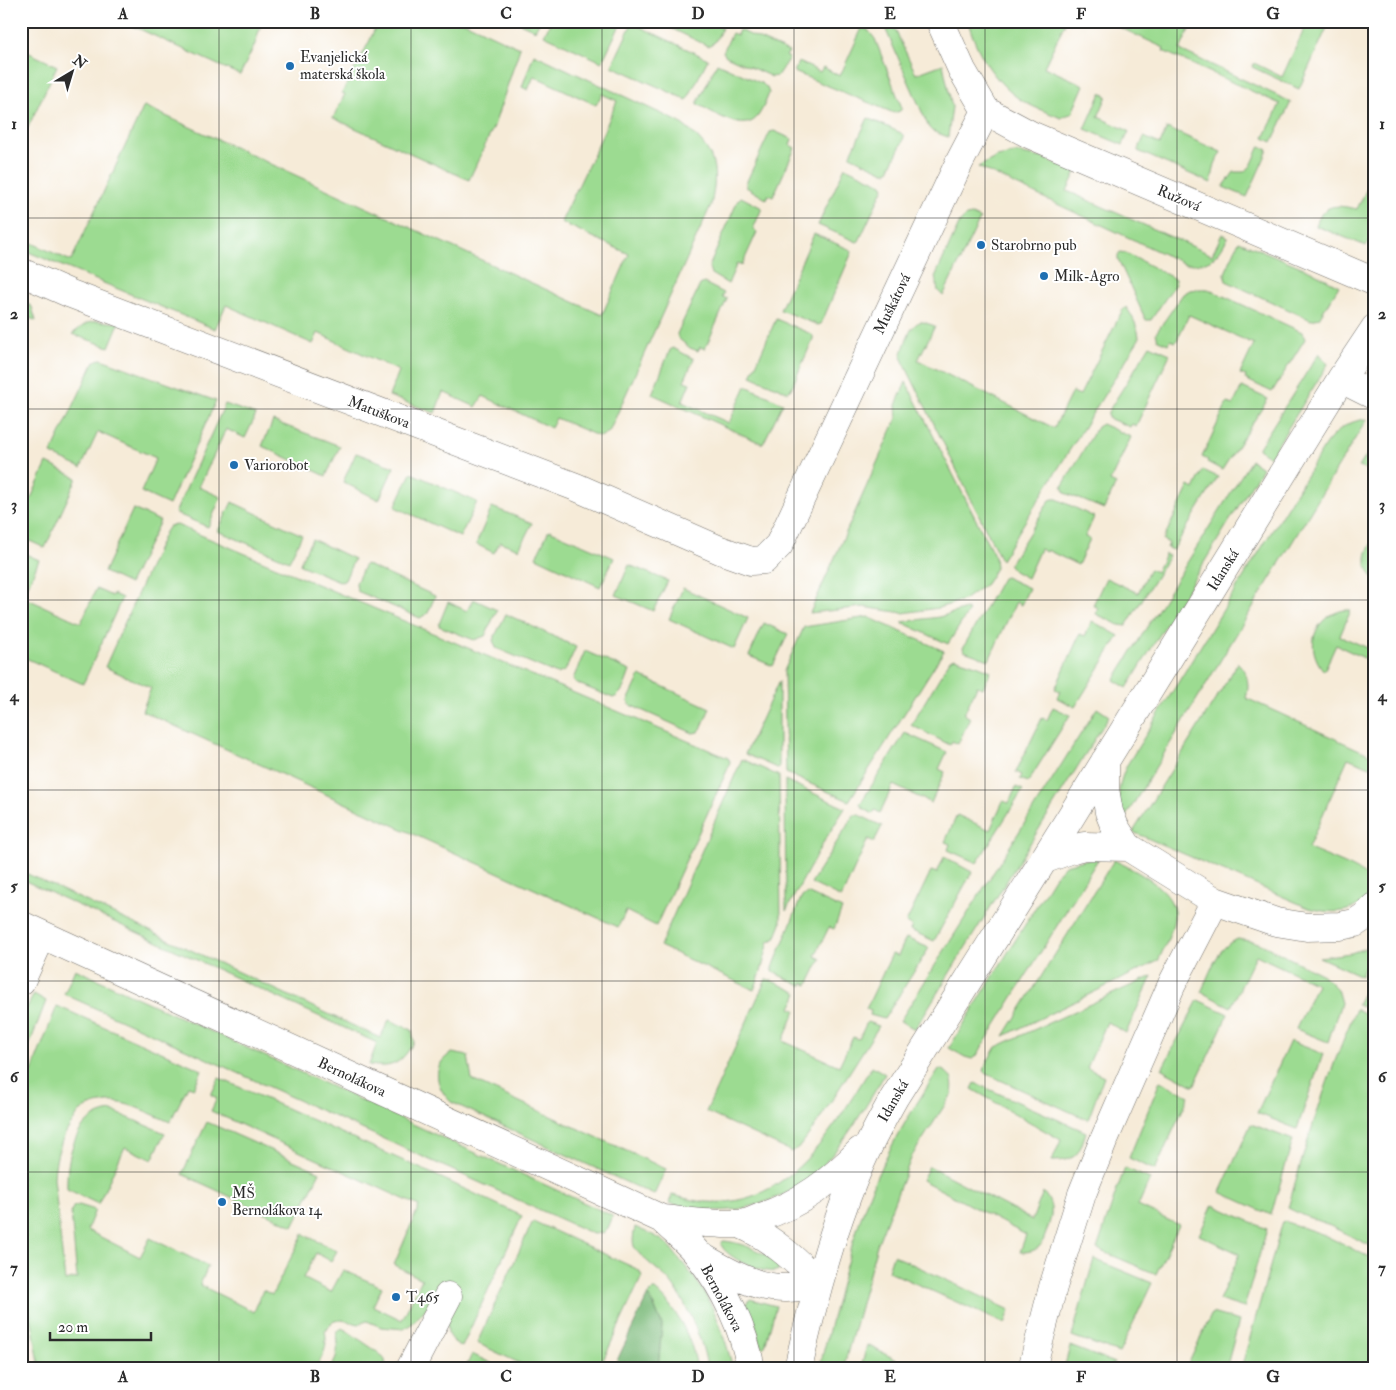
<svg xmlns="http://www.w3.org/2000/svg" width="1396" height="1390" font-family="'IM FELL Double Pica',serif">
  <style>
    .green { fill: #9cdb91; stroke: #64835e }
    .forest { fill: #7dbb7b; stroke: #547353 }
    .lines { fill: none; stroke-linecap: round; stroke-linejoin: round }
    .minor-casing { stroke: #726e68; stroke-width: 29 }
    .minor { stroke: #fff; stroke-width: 28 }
    .grid { fill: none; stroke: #2b2b2b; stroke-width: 1; stroke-opacity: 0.55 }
    .poi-dot { fill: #1f6fb2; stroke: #fff; stroke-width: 2 }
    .labels { text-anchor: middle; stroke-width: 4; stroke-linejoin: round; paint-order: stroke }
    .poi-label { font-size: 15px; fill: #2b2b2b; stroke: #fff; text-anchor: start }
    .street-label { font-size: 15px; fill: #2b2b2b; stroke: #fff }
    .neatline { fill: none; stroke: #2b2b2b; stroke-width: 2 }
    .grid-label { font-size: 16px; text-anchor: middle; font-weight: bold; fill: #2b2b2b }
  </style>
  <rect width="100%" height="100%" fill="#fff"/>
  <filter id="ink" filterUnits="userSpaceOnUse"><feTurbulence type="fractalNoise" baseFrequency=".02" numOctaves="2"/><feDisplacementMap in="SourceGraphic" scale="10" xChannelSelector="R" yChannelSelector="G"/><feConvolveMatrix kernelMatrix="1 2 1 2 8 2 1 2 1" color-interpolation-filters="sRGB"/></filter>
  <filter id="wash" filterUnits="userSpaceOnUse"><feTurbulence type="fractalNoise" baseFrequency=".0096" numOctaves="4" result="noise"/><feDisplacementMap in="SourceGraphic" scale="20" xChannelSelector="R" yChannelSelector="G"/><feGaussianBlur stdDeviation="1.12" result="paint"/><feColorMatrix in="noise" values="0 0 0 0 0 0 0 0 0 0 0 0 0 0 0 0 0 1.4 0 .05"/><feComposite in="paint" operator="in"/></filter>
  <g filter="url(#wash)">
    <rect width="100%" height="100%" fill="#f6ebd8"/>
    <path class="green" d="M122,21H262L255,44L240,75Z
      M378,21H462L520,48L494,126L469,180L333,118L345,94L342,93L370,40Z
      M515,21H540L535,30Z
      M551,21H622L602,62L544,35Z
      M656,21H707L722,28L715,42L708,46Z
      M882,21H891L916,74L943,64L952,107L948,137L932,131L929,128Z
      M968,21H1066L1044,67L1084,85L1072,113L1061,118C1047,112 1031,107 1018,98C994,81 975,50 968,21Z
      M1106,21H1193L1180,50L1291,102L1272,142L1264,138L1280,104L1163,51L1164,48Z
      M1308,21H1330L1299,89L1252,67L1254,63L1282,77Z
      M632,23L708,59L687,100L612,66Z
      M862,28L868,30L875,39L902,108L900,111L894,113L794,72L799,62L820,72L823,67L840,76Z
      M739,30L789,52L786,56L789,58L777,76L772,77L726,56L723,52L732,33L737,35Z
      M21,49L57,66L21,142Z
      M534,54L679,122C713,148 720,163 711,205L609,432L600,437L556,418L551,428L483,396L476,407L443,392L435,413L389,396L399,371L318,333L313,344L226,305L215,329L21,249V238L71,261L144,106L602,315L629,254L561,222L597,147L617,101L602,94L596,105L534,76L528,90L522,87Z
      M717,63L763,84L767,88L769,93C766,101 763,109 758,116C744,135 714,112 697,104Z
      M1101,93L1107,96L1098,117L1129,131L1123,145L1085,129Z
      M868,118L901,133L904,136L903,141L888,172H884L850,156Z
      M1167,128L1221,152L1215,164L1211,183L1138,151L1144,137L1160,144Z
      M774,131L792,139L790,145L795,148L773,197L768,195L766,199L746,187V183L770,132Z
      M1260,146L1268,150L1247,197L1223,187L1234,172H1244L1251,166Z
      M1017,153L1043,158L1076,172L1067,191L1212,255L1222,234L1228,237C1217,258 1210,265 1185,264L978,167L997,157Z
      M845,167L882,184L884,187L859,241L857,242L818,225Z
      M1375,172V233L1366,246L1316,226C1323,202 1337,205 1357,209Z
      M741,197L762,208L753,229L757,232L742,265L737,263L728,284L711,274L709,267L738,200Z
      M972,215L980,219L943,296L938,291L935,277L960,222L966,216Z
      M814,234L851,250L852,252L821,324L818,325L780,310Z
      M1239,241L1311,271L1339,286L1319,318L1311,320L1226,281L1225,277V273Z
      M1120,252L1126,253L1175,279V284L1151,320H1146L1143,314L1118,259V255Z
      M704,283L724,293L722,297L727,299L705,349L700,347L698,351L690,348L678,338L677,334L700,285Z
      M1199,289H1208L1302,332L1305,339L1272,392L1245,379L1246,376L1240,374L1254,344L1189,315L1176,342L1170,340L1168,344L1158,340L1156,333L1183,294L1190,290Z
      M21,299L32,307L36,321L21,314Z
      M1126,307C1132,315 1139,329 1139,339L1001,560L901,357C904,348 910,320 923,322C927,323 931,325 935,326L918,360L1054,428L1072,392L1080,395L1122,311Z
      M776,319L811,334L813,336V339L791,389L788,392L751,376Z
      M97,321L119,323L109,347L72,334L87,323Z
      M1150,345L1170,354L1136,426L1132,424L1130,427L1108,418V412Z
      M673,348L694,359L684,381L690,383L682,402L729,423L746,386L783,403L763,444L652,394L670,350Z
      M1319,353L1328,364L1270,457L1258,449Z
      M101,359L216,401L169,505L141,492L156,458L98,432L81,468L51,454L93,364L97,360Z
      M906,382L995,557L996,568L986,584L964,600L938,608L903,613L863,607L810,613L897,418L896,405Z
      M1242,387L1268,399L1222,470L1207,462L1208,460L1202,457L1227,403L1233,405Z
      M225,404L256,415L245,438L226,429L199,487L221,497L208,527L175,513Z
      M1367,419L1123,821C1116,801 1118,784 1127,765L1326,444C1338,429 1348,421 1367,419Z
      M273,421L340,446L326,476L262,446Z
      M1102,424L1131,437L1110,481L1116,484L1104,509L1065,493L1062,487L1097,427Z
      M1375,442V472L1359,467Z
      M356,453L394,467L379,500L343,482Z
      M1251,460L1262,468L1127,688L1114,680Z
      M47,463L77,478L45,548L21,537V520Z
      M1203,470L1218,477L1173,550L1167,548L1169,543L1163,540L1189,486L1194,489Z
      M411,473L477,502L460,537L395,507Z
      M1053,499H1057L1094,517L1085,537L1090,539L1078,565L1047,550L1046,552L1040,549L1027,578L1014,571L1009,565L1050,500Z
      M232,502L302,535L289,561L218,531Z
      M492,507L532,523L519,549L500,542L494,553L476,544Z
      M133,509L160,521L129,584L104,572Z
      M177,525L728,758L730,761L729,766L656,926L626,911L618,927L142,711L151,688L105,667L165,532L169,526Z
      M549,530L614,558L600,587L536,557Z
      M312,539L354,559L345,580L342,582L300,565L301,560Z
      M1375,539V580C1363,566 1363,553 1375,539Z
      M21,552L39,560L23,597L81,623L96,589L112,596L113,594L122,598L83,684L21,656Z
      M1165,554L1169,556L1126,626L1119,625L1096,614L1098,608L1093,605L1106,578L1138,593L1150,569L1156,572Z
      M365,564L435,596L428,613L420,618L357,591L356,583Z
      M629,565L668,581L653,611L616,595Z
      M1005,577L1029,588L1021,605L1016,602L989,660L964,651L963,648L1002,578Z
      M683,588L748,618L734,649L669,619Z
      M473,599L497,610L485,636L474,640L439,626V624L448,602L467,611Z
      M966,609L969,611L948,644L901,622L939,617Z
      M1344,610H1351L1340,636L1375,651V663L1336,645L1324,671C1304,648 1313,617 1344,610Z
      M506,614L576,647L565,671L557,674L496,648L493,640Z
      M868,617L944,651L849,801L786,773L784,671L804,627Z
      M1092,621L1119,636L1075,707L1057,698L1060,691L1055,689L1080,634L1085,636Z
      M764,623L788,634L773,666L749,656Z
      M585,651L630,671C626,681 623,695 613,698L576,683L573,679Z
      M954,658L979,666L991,671L983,688L977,686L964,714L970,718L958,744L952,741L950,745L911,725L950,660Z
      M1238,663C1248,673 1250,685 1246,698L1375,757V769L1348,758L1308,848C1324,857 1371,870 1375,887C1359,914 1336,915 1309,908L1133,832Z
      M640,676L710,708L701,729L698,732L693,733L630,705L628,701Z
      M779,681V769L745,754Z
      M1053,707L1070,715L1028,782L1020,779L1022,775L1016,772L1042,718L1047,720Z
      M1097,708L1109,716L915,1029L900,1021Z
      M905,733L947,752L939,769L945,772L931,803L893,785L880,813L875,810L873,814L863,808L860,804Z
      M742,759L779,776L781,924L775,939L769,941L761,972L754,990L660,946Z
      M785,780L845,808L823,843L786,911Z
      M1016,787L1023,790L977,863L948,850L950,844L945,842L957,815L990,830L1003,801L1009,803Z
      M854,815H859L882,826L874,842L868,839L841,898L811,883Z
      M1100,856L976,1057L972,1059L965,1057L949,1048L1055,876L1065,865Z
      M944,857L972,872L934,941L910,930L912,926L906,923L931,871L937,873Z
      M1114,860C1134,870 1178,890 1174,918C1172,933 1164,948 1158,961L1004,1036Z
      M21,871L380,1038L389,1020L412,1030L414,1042C401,1063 394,1069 369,1065L377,1043L21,879Z
      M807,893L842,909L834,929L829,927L815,956L821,959L808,985L803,983L801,986L773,972L772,970L801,898Z
      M906,938L929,948L884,1019L870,1015L871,1011L866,1009L892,954L898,956Z
      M1238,939L1259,943L1323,975L1337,989L1341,1003L1328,1042L1296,1029L1317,984L1256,955L1231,1007L1201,992C1210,974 1217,945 1238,939Z
      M1374,945L1361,976L1319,957L1351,953Z
      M75,969L613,1216L608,1228L603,1233L593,1234L64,994Z
      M1152,976L1126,1033L1107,1022L1087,1068L1104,1076L1088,1120L987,1074L984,1071L987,1062L996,1047Z
      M766,979L770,980L798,993L791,1008L796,1010L783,1041L839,1066L853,1037L859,1039L867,1022L879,1026L816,1125L801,1145L792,1152L706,1112Z
      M1375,983V1013L1357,1004L1363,993Z
      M34,994L46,1001L21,1067V1019Z
      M1198,1000L1228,1014L1194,1086L1162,1069Z
      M57,1006L202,1070L194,1088L188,1086L170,1122C153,1115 133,1104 115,1102C105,1101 88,1105 81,1111C78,1113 76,1117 74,1120C61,1137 55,1157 54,1178L65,1281L77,1278L71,1213L73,1207L79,1205L95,1210L87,1230L140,1257L150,1238L208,1266L200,1285L254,1312L263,1290L272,1295L303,1234L337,1251L331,1261L316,1253L303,1278L331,1292L343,1270L382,1287L373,1306L402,1320L422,1279L394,1265L419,1206L211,1111L217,1098L211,1095L219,1078L435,1175L522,1216L462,1347L454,1342L448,1333L447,1324L429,1305L413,1323L404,1329L381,1327L367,1321L359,1324L342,1320L334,1321L325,1330C328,1346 324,1355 315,1369H40L21,1257V1106L36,1060Z
      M1356,1009L1375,1018V1248L1322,1222L1302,1215L1288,1208C1307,1140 1328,1074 1356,1009Z
      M1290,1041L1323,1054L1297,1129L1257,1113Z
      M452,1053L468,1056L472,1080L666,1169L654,1195L451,1102C436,1088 430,1065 452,1053Z
      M872,1066L885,1074C865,1108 839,1153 809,1179C801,1187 790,1191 780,1196C739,1214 712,1214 669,1203L672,1195C681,1197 690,1200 698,1201C787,1214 833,1129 872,1066Z
      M939,1069C952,1073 954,1081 952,1094L912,1156L877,1245L843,1369H819C836,1305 850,1239 876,1178C893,1140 916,1104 939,1069Z
      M1160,1081L1189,1096L1155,1170L1129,1158Z
      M975,1083L1086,1132C1079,1154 1077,1161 1052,1161L1061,1140L972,1089Z
      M112,1111L165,1133L152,1160L125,1147L98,1204L67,1189C66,1157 75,1115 112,1111Z
      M207,1122L320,1172L293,1226L182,1174Z
      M1251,1124L1293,1140L1271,1215L1220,1192Z
      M929,1166L1032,1220L1043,1192C1055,1206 1052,1216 1046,1233C1044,1238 1043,1243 1039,1247C1033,1252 1026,1252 1020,1252L1026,1235L922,1180Z
      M1125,1168L1150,1179L1138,1206L1179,1225L1156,1274L1097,1249L1116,1192Z
      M1213,1205L1267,1229L1244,1308L1219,1300L1240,1254L1199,1235Z
      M533,1221L639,1270L642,1276L599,1369H532L477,1343Z
      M1283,1221L1322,1234L1375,1260V1369H1241Z
      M635,1227C643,1231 652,1234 660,1239C669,1244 674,1253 681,1261C711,1296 722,1325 733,1369H707C705,1344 684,1296 667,1278C660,1271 637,1255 634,1246C632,1240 634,1233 635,1227Z
      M723,1241C737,1241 777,1255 779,1270C767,1277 724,1257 721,1244Z
      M893,1255L1010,1310L1005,1324L888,1271Z
      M1094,1259L1152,1283L1119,1353L1072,1336Z
      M653,1290H655C677,1308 693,1341 697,1369H658L662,1325L655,1308L648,1295Z
      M750,1299L776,1306L765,1346L763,1348L761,1346L755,1322L746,1303Z
      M1212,1313L1239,1321L1226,1369H1186Z
      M343,1328L379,1353L385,1360L386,1369H331L336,1358L338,1344L337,1334L339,1330Z
      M867,1345L915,1369H873L862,1364Z
      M1070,1346L1114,1363L1111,1369H1064Z
      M472,1354L503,1369H465Z"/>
    <path class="forest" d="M648,1295L655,1308L662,1325L658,1369H613Z"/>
  </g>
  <g filter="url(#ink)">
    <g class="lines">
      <defs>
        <path id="minor" d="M986,111L1031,135L1375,282
          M21,272L71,294L576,487L720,550L751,561L764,560L779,545L960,161L986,111L962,70L940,21
          M1341,379L1375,396
          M1105,761V789L1109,812L1115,827L1128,847L1215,901L1276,922L1307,927L1340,926L1355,923L1367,915L1375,907
          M1043,860L1073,849L1084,846L1128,847
          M21,925L662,1219C674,1231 690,1243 700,1257C725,1289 744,1329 751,1369
          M21,981L42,935
          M662,1219C685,1221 716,1225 739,1224C746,1224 754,1220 761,1217C802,1203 830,1182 860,1151
          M740,1224C772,1238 794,1259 819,1283
          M702,1257C728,1272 756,1289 787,1288C797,1288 808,1285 819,1283
          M410,1369L448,1296
          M798,1369C813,1300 831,1231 859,1167C869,1143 881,1121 894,1098L1070,818L1341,379L1375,328
          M1032,1369L1053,1287L1082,1194L1103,1142L1172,984L1215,901"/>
      </defs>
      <use href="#minor" class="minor-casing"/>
      <use href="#minor" class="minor"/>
    </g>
  </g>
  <path class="grid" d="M219,21V1369M411,21V1369M602,21V1369M794,21V1369M985,21V1369M1177,21V1369M21,218H1375M21,409H1375M21,600H1375M21,790H1375M21,981H1375M21,1172H1375"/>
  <g class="poi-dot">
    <circle cx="290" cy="66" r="5"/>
    <circle cx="981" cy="245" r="5"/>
    <circle cx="1044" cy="276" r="5"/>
    <circle cx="234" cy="465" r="5"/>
    <circle cx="222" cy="1202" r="5"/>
    <circle cx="396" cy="1297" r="5"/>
  </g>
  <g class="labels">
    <g class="poi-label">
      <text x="300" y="62">Evanjelická<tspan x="300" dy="17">materská škola</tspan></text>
      <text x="991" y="250">Starobrno pub</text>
      <text x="1054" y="281">Milk-Agro</text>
      <text x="244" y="470">Variorobot</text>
      <text x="232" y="1198">MŠ<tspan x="232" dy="17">Bernolákova 14</tspan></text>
      <text x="406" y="1302">T465</text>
    </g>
    <g class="street-label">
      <text transform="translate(1179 198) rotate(23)" y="5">Ružová</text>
      <text transform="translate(892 304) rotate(-64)" y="5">Muškátová</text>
      <text transform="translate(379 412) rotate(21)" y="5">Matuškova</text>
      <text transform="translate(1223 570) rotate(-58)" y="5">Idanská</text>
      <text transform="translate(352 1077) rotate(25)" y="5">Bernolákova</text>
      <text transform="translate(893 1101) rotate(-60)" y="5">Idanská</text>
      <text transform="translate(722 1298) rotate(62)" y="5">Bernolákova</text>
    </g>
  </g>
  <rect width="1396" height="1390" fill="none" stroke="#fff" stroke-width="55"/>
  <g transform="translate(72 72) rotate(38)" stroke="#ffffff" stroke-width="4" paint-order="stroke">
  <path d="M0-4L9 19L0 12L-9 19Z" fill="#2b2b2b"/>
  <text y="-8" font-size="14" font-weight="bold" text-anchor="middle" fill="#2b2b2b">N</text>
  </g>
  <path d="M50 1332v8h101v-8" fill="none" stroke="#2b2b2b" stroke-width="2.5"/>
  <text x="58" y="1332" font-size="15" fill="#2b2b2b" stroke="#ffffff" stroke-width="4" paint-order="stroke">20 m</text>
  <rect x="28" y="28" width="1340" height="1334" class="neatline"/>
  <g class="grid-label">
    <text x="123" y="19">A</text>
    <text x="315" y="19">B</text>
    <text x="506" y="19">C</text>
    <text x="698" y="19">D</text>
    <text x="890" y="19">E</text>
    <text x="1081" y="19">F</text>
    <text x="1273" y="19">G</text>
    <text x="14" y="129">1</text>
    <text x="1382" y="129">1</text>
    <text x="14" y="319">2</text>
    <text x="1382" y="319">2</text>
    <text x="14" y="510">3</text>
    <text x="1382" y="510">3</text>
    <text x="14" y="701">4</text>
    <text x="1382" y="701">4</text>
    <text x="14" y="891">5</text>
    <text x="1382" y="891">5</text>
    <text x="14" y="1082">6</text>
    <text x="1382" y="1082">6</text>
    <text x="14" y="1273">7</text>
    <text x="1382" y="1273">7</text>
    <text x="123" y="1382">A</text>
    <text x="315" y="1382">B</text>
    <text x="506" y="1382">C</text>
    <text x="698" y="1382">D</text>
    <text x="890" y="1382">E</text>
    <text x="1081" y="1382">F</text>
    <text x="1273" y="1382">G</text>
  </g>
</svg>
